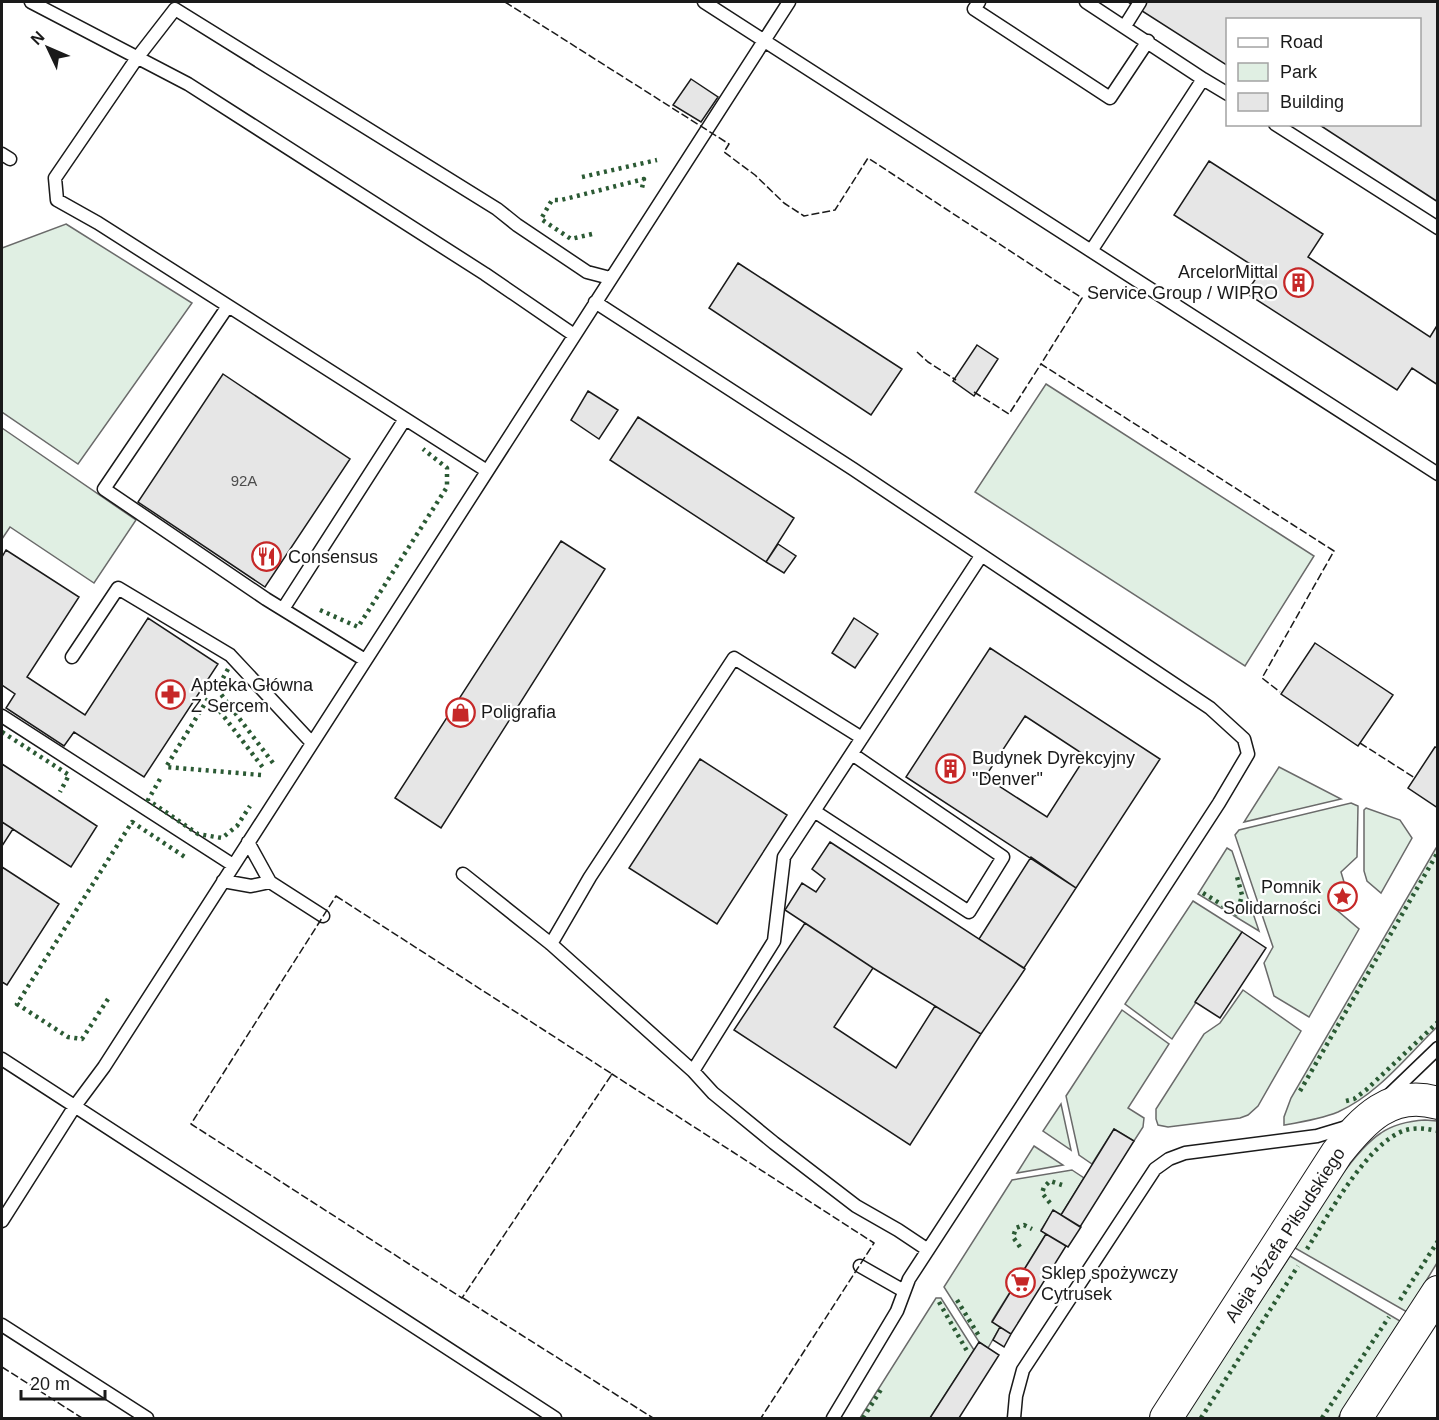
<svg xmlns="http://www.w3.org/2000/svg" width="1439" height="1420" font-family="Helvetica,sans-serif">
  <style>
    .green { fill: #e0efe3; stroke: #6a6a6a; stroke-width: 1.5 }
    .building { fill: #e6e6e6; stroke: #1a1a1a; stroke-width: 1.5; fill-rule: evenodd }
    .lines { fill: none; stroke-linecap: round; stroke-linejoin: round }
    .service-casing { stroke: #1a1a1a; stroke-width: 15 }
    .tertiary-casing { stroke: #1a1a1a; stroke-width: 34 }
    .service { stroke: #fff; stroke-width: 12 }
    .tertiary { stroke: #fff; stroke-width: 32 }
    .hedge { stroke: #2b5a34; stroke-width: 4.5; stroke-dasharray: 3 4.5; stroke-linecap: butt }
    .fence { stroke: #1a1a1a; stroke-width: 1.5; stroke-dasharray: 8 3; stroke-linecap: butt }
    .labels { text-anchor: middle; stroke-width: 4.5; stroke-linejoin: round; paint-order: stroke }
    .number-label { font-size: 15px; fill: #4d4d4d }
    .poi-label { font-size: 18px; fill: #1a1a1a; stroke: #fff; text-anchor: start }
    .street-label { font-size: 18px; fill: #1a1a1a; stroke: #fff }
  </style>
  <rect width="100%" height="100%" fill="#fff"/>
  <path class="green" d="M66,224L192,303L78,464L2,412V248Z
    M1046,384L1314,556L1245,666L975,492Z
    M2,428L136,520L94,583L10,527L2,539Z
    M1279,767L1341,799L1244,822Z
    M1351,803L1358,806L1357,857L1341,872L1344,882L1332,906L1359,929L1309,1017L1274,996L1264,963L1273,947L1235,835L1239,830Z
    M1366,808L1400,820L1412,838L1381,893L1367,881L1364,871V810Z
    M1227,848L1232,851L1259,931L1198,894Z
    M1436,848H1437V1027C1407,1056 1378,1094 1338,1112C1321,1119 1302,1122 1284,1125V1117L1291,1098Z
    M1193,901L1242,932L1172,1039L1125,1004Z
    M1243,990L1301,1031L1258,1106L1248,1115L1240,1118L1168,1127L1158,1125L1156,1119V1109L1204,1034L1220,1023Z
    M1122,1010L1169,1044L1128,1108L1144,1118L1143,1127L1134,1141L1114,1129L1092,1164L1079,1155L1066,1096Z
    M1061,1104L1071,1150L1043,1131Z
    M1425,1120L1437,1121V1263L1407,1312L1295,1248C1316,1215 1350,1153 1381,1133C1394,1124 1409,1121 1425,1120Z
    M1034,1146L1063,1165L1017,1173Z
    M1072,1170L1084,1178L1061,1215L1053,1211L1041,1230L1046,1234L992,1321L1000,1327L988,1348L979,1342L944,1287L1012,1180Z
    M1290,1256L1400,1321L1338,1418H1184Z
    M936,1298H941L974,1350L930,1418H860Z"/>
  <path class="building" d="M1128,2H1438V202L1318,124H1420V20H1228V66Z
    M691,79L718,97L701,122L673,105Z
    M1209,161L1323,234L1308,257L1430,337L1438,324V385L1412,368L1397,390L1246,293L1261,271L1174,215Z
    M738,263L902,369L871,415L709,308Z
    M977,345L998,359L974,396L953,381Z
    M223,374L350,459L265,587L138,502Z
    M588,391L618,410L599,439L571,420Z
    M638,417L794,518L766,562L610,460Z
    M561,541L605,569L441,828L395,798Z
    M778,544L796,556L784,573L766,562Z
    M6,550L79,597L27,677L85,715L148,618L218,664L144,777L74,732L64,746L6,708L15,694L2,685V557Z
    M854,618L878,634L855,668L832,653Z
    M1315,643L1393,695L1358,746L1281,694Z
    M990,648L1160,759L1076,888L906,777ZM1025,716L1086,756L1047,817L985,777Z
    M1435,747L1438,748V808L1408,788Z
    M700,759L787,815L717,924L629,868Z
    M2,764L97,826L71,867L2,822Z
    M2,822L13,829L2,846Z
    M830,842L1025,969L981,1034L873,968L785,910L802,883L816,892L825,879L812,869Z
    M1031,857L1076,888L1024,968L979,939Z
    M2,867L59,904L7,985L2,982Z
    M805,923L873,968L834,1027L896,1068L935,1006L981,1034L910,1145L734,1030Z
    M1242,932L1266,948L1220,1018L1195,1002Z
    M1114,1129L1134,1141L1080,1227L1061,1215Z
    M1053,1210L1081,1227L1068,1247L1041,1231Z
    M1046,1234L1066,1246L1011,1334L992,1322Z
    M1000,1327L1011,1334L1004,1347L993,1340Z
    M979,1342L999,1355L959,1418H930Z"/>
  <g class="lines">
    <defs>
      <path id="service" d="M31,2L188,84L485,274L574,335
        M704,2L1438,474
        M979,2L974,9L1110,98L1148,41
        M1086,2L1203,79
        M1125,26L1140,2
        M1275,124L1438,228
        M2,154L10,159
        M1091,251L1203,79L1228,94
        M595,302L853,469L1210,708L1244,739L1248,754L1219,803L909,1279L897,1311L833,1418
        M228,306L104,489L266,599L365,660
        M487,471L98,223L57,200L55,178L137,58L175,9L497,209L517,225L587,272L610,278
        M283,609L405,419
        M72,657L118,588L230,655L312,743
        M2,716L233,865
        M814,811L969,912L1003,857L852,754
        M248,842L270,882L323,916
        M463,874L551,944L693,1071L713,1093L774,1143L856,1206L898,1230L928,1250
        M223,881L251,886L270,882
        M551,944L590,877L734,658L862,738
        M2,1059L555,1418
        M693,1071L774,941L784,857L981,556
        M1387,1097L1438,1048
        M2,1221L75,1106L104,1067L789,2
        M860,1266L904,1291
        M2,1325L147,1418
        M1014,1418L1016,1396L1023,1370L1155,1169L1169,1159L1185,1153L1317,1136L1350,1126"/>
      <path id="tertiary" d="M1166,1418L1337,1153C1363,1120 1391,1089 1438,1103
        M1356,1418L1438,1292"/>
    </defs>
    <use href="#service" class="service-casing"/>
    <use href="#tertiary" class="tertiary-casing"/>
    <use href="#service" class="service"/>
    <use href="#tertiary" class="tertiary"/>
    <path class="hedge" d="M582,177L657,160
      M592,234L571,239L541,219L552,200H561L644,179L642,188
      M320,610L358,627L447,487V468L423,449
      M228,669L217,689L273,763
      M2,732L69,775L60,792
      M261,775L166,767L209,697L264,769
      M160,779L148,800L198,834L222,838L237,826L250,806
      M1203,893L1237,914L1242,895L1236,873
      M108,999L82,1039L68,1037L17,1004L132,822L188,859
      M1300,1091L1438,852
      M1346,1101L1354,1099L1366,1090L1438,1022
      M1050,1203L1042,1193L1044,1187L1050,1181L1062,1185
      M1020,1247L1013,1237L1016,1228L1024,1225L1032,1229
      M1307,1249C1328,1216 1368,1141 1406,1130C1417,1127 1427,1129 1438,1131
      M957,1300L979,1336
      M1400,1300L1438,1241
      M939,1302L967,1351
      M863,1418L882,1388
      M1201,1418L1298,1266
      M1322,1418L1389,1317"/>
    <path class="fence" d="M505,2L729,144L724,152L755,175L784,203L804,216L835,210L868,158L1082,298L1041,364L1334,551L1262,678L1280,692
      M917,352L928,362L956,380
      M974,392L1009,414L1041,364
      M1360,743L1415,778
      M336,896L612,1074L462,1298L191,1124Z
      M611,1075L612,1074L874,1243L761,1418
      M463,1298L653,1418
      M2,1367L82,1418"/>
  </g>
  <defs>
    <symbol id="building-ring" viewBox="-11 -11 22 22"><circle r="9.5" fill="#fff" stroke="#c62828" stroke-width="1.5"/><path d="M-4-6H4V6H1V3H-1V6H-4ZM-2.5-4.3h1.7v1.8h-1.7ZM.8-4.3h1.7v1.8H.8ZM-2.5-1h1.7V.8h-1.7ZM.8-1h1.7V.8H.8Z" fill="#c62828"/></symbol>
    <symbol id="restaurant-ring" viewBox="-11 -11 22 22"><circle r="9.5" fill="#fff" stroke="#c62828" stroke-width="1.5"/><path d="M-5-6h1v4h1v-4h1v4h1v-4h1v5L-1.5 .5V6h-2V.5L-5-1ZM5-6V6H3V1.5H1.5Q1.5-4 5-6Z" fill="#c62828"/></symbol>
    <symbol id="pharmacy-ring" viewBox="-11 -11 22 22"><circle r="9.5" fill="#fff" stroke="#c62828" stroke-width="1.5"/><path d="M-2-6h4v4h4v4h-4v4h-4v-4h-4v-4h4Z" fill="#c62828"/></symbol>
    <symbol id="shop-ring" viewBox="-11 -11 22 22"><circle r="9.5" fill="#fff" stroke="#c62828" stroke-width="1.5"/><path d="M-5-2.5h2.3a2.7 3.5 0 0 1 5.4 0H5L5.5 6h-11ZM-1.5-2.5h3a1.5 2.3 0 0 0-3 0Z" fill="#c62828"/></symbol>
    <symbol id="sight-ring" viewBox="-11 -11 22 22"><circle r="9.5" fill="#fff" stroke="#c62828" stroke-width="1.5"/><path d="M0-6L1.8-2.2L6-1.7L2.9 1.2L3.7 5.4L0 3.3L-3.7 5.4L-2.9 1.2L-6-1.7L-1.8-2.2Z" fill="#c62828"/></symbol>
    <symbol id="supermarket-ring" viewBox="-11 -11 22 22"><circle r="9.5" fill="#fff" stroke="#c62828" stroke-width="1.5"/><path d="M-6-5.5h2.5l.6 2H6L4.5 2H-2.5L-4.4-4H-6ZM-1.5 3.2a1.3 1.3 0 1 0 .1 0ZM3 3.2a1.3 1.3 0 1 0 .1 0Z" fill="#c62828"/></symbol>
  </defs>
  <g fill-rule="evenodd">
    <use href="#building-ring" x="1282" y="266" width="33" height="33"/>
    <use href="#restaurant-ring" x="250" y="540" width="33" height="33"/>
    <use href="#pharmacy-ring" x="154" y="678" width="33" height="33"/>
    <use href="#shop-ring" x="444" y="696" width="33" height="33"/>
    <use href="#building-ring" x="934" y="752" width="33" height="33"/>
    <use href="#sight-ring" x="1326" y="880" width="33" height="33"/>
    <use href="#supermarket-ring" x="1004" y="1266" width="33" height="33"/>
  </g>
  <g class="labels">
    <g class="number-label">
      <text x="244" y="486">92A</text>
    </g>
    <g class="poi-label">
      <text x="1278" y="278" text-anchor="end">ArcelorMittal<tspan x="1278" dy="21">Service Group / WIPRO</tspan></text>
      <text x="288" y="563">Consensus</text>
      <text x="191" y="691">Apteka Główna<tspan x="191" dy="21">Z Sercem</tspan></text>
      <text x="481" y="718">Poligrafia</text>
      <text x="972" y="764">Budynek Dyrekcyjny<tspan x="972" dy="21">"Denver"</tspan></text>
      <text x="1321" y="893" text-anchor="end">Pomnik<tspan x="1321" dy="21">Solidarności</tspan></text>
      <text x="1041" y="1279">Sklep spożywczy<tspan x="1041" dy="21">Cytrusek</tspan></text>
    </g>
    <g class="street-label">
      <text transform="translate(1285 1235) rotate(-57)" y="6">Aleja Józefa Piłsudskiego</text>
    </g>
  </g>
  <rect width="1439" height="1420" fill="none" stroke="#1a1a1a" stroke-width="6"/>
  <rect x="1226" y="18" width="195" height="108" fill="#ffffff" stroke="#a3a3a3" stroke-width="1.5"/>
  <rect x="1238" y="38" width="30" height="9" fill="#ffffff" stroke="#a3a3a3" stroke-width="1.5"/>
  <text x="1280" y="48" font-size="18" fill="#1a1a1a">Road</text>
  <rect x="1238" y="63" width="30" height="18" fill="#e0efe3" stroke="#a3a3a3" stroke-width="1.5"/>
  <text x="1280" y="78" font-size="18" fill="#1a1a1a">Park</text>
  <rect x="1238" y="93" width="30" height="18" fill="#e6e6e6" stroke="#a3a3a3" stroke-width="1.5"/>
  <text x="1280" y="108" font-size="18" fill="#1a1a1a">Building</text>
  <g transform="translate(48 48) rotate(314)" stroke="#ffffff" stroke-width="4.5" paint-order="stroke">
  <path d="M0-4.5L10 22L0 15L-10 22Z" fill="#1a1a1a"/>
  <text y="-9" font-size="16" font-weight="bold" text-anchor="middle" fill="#1a1a1a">N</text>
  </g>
  <path d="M21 1390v9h84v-9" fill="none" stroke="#1a1a1a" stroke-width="3"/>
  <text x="30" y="1390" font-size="18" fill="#1a1a1a" stroke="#ffffff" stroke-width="4.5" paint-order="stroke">20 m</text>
</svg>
